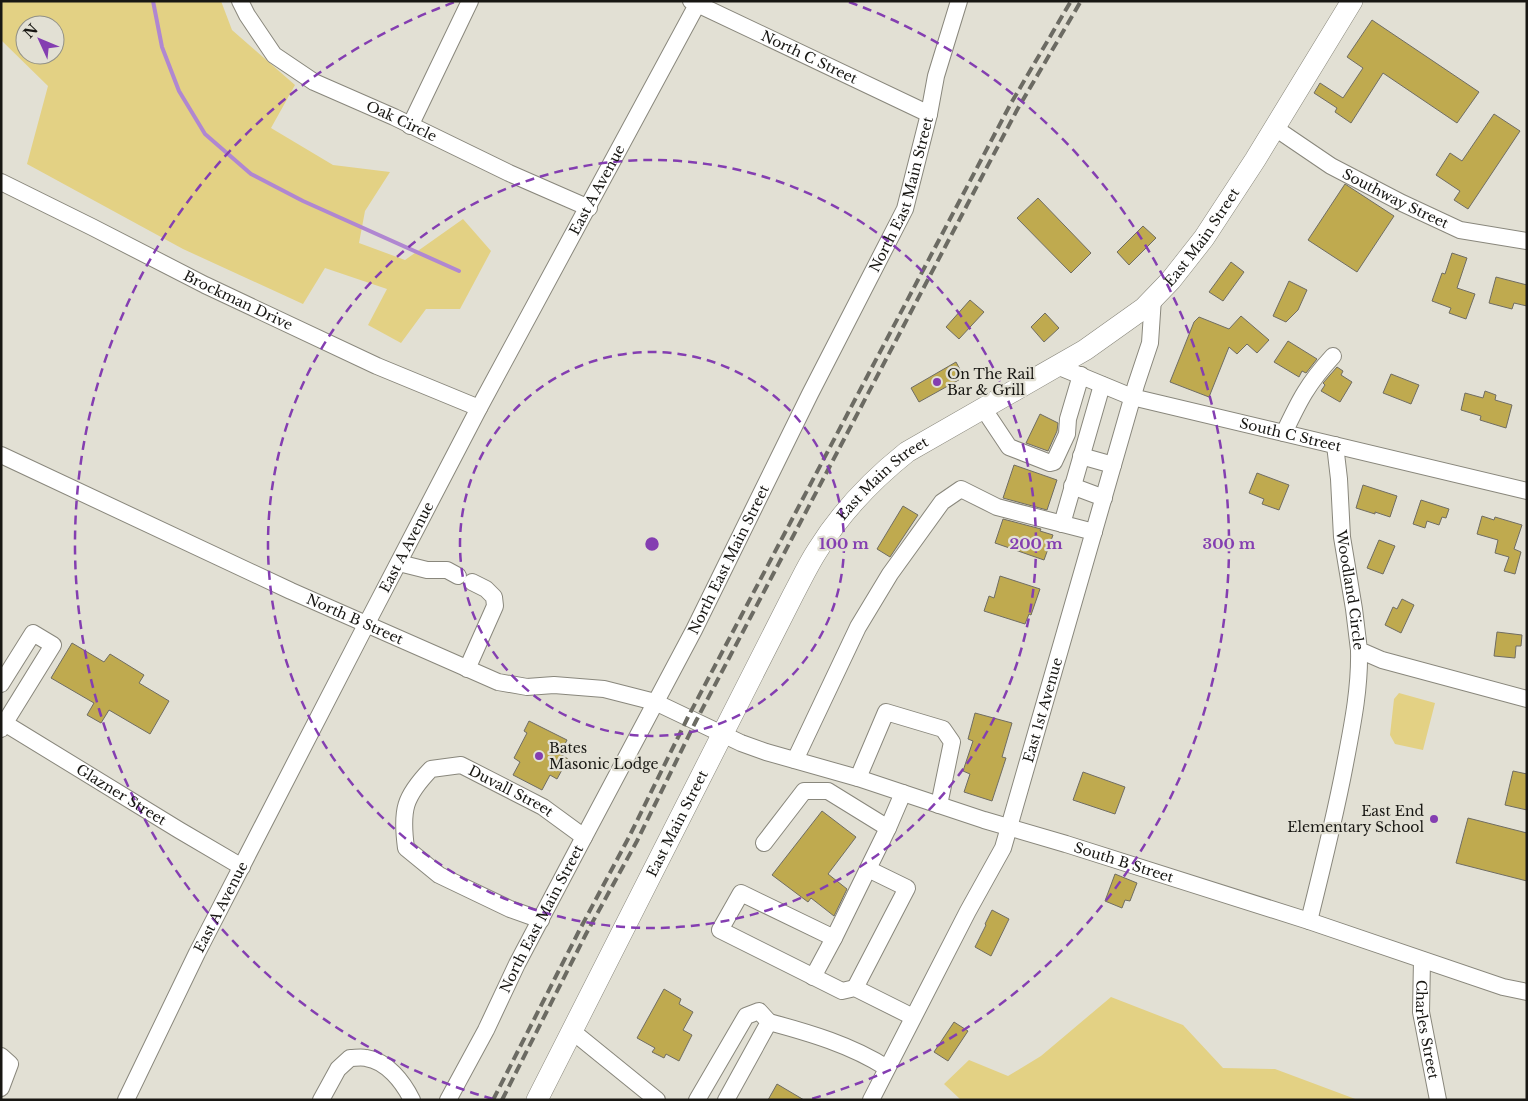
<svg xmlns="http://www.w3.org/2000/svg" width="1528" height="1101" font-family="'Libre Baskerville',serif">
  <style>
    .green { fill: #e3d184; fill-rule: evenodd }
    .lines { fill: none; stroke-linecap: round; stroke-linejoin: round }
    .stream { stroke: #b087d1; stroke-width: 4 }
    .building { fill: #bfaa4f; stroke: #706d63 }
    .minor-casing { stroke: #89877c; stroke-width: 18 }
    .major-casing { stroke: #89877c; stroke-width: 22 }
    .minor { stroke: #fff; stroke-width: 16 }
    .major { stroke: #fff; stroke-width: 21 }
    .rail { stroke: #6c6b63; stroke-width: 4; stroke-dasharray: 10 5; stroke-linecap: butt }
    .ring { fill: none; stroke: #843eb1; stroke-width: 2.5; stroke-dasharray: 9 6 }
    .poi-dot { fill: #843eb1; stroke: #e2e0d4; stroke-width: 2 }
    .labels { text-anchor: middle; stroke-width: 4.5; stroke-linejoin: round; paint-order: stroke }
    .street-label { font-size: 14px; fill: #181713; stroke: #e2e0d4 }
    .poi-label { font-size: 14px; fill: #181713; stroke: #e2e0d4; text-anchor: start }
    .centre { fill: #843eb1; stroke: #e2e0d4; stroke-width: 2.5 }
    .ring-label { font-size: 15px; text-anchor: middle; font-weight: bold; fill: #843eb1; stroke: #e2e0d4; stroke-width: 4.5; stroke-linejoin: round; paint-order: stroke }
  </style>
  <rect width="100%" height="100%" fill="#e2e0d4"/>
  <path class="green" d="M1,1H221L232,30L295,85L271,128L333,165L390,172L365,211L359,243L405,260L463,219L491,251L460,309H426L401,343L368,325L387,289L325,268L303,304L183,249L27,164L48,86L1,40ZM25,25H55V55H25Z
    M1399,693L1435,703L1423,750L1395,744L1390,735L1394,699Z
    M1111,997L1183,1025L1223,1068L1275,1069L1358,1100H961L944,1084L969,1060L1008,1076L1041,1056Z"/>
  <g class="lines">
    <path class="stream" d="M153,1L162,47L179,91L205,134L251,174L303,201L459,271"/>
  </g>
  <path class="building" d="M1372,20L1479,92L1457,123L1383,73L1351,123L1335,112L1337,108L1314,93L1320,83L1343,98L1363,68L1347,57Z
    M1494,114L1520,131L1468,209L1454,200L1460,191L1436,175L1450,153L1462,161Z
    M1345,184L1394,216L1357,272L1308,240Z
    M1038,198L1091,253L1071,273L1017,218Z
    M1143,226L1156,238L1129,265L1117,252Z
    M1452,253L1467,258L1457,288L1475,294L1466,319L1449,313L1451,308L1432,301L1442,273L1445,274Z
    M1231,262L1244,272L1223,301L1209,292Z
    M1496,277L1527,285V306L1514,303L1512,309L1489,303Z
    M1289,281L1307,290L1298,310L1286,322L1273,316Z
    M970,300L984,312L959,339L946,327Z
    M1045,313L1059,328L1044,342L1031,327Z
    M1241,316L1269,340L1257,353L1247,344L1237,354L1229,347L1209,397L1170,382L1194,322L1199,317L1229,329Z
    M1288,341L1317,359L1306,373L1302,371L1299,377L1274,362Z
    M956,362L964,377L919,402L911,388Z
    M1337,367L1343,371L1341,375L1352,382L1340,402L1321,391L1325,385L1323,383Z
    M1391,374L1419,385L1411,404L1383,393Z
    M1485,391L1496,395L1495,400L1512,405L1506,428L1480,420L1481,416L1461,410L1465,393L1483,398Z
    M1040,414L1058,423L1057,431L1048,451L1026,443Z
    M1014,465L1057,480L1047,510L1003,498Z
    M1257,473L1289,485L1279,510L1262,504L1264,499L1249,493Z
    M1363,485L1397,496L1390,517L1375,512V514L1356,508Z
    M1421,500L1449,509L1446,518L1442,517L1439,525L1427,521L1425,528L1413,524Z
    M903,506L918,515L890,557L877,549Z
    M1482,516L1494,520L1495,517L1522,525L1514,549L1521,552L1515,574L1504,571L1509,557L1495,553L1498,540L1477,534Z
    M1003,519L1041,529L1040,531L1053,535L1044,560L995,543Z
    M1379,540L1395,546L1383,574L1367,568Z
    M1000,576L1040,589L1031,615L1029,614L1025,624L984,611L989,596L994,598Z
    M1402,599L1414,605L1401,633L1385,625L1393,607L1397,609Z
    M1497,632L1522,635L1521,646H1516L1515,658L1494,656Z
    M72,643L104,662L110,654L144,675L139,683L169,701L150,734L109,710L101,723L87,715L94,703L51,678Z
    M975,713L1012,723L1002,757L1006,758L992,801L964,792L970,774L963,771L973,741L968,739Z
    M529,721L567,740L560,754L568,759L557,779L550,775L542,790L513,775L520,762L514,758L527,733L524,731Z
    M1513,771L1527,774V810L1505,805Z
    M1083,772L1125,787L1115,814L1073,800Z
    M822,811L856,837L828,874L847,889L834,916L811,898L808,902L772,875Z
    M1468,818L1527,833V881L1456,863Z
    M1115,874L1137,883L1130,901L1125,900L1122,908L1105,901Z
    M992,910L1009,919L991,956L975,947L986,925L985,924Z
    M664,989L681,999L679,1004L693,1012L683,1030L692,1035L679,1061L666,1054L664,1058L652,1052L655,1048L637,1038Z
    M954,1022L968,1031L948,1061L934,1052Z
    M777,1084L804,1100H768Z"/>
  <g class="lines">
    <defs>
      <g id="minor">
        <path id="s1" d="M240,1L247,15L274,55L314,82L394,117L509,173L589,208"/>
        <path id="s2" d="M691,1L929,114"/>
        <path d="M410,126L470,1"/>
        <path id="s3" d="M1275,128L1331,166L1402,203L1460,230L1527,241"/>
        <path id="s4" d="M1,182L92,227L205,285L377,366L479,408"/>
        <path id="s5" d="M1057,366L1132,397L1527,491"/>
        <path d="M983,408L1009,447L1050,463L1054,462L1067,434L1068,419L1081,375"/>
        <path d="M1284,433C1299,401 1308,383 1333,356"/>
        <path id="s6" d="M1335,445L1339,479L1342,537L1354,609L1359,650L1382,660L1527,699"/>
        <path id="s7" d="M1,455L291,591L498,682L527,687L554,685L604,689L655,702L741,743L766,752L858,778L984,820L1066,844L1309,921L1503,987L1527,992"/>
        <path d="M1081,456L1113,465"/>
        <path d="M1072,486L1104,498"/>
        <path d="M1062,524L1102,385"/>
        <path d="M399,563L427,570H447L458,576"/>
        <path d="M467,669L495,606L494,597L486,589L472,582"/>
        <path d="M1,684L33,633L53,645L1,729"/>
        <path id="s8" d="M1,721L179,830L242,867"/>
        <path d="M795,760L858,627L890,574L942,502L961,489L997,507L1094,532"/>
        <path d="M858,778L886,712L943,729L952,742L939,805"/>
        <path d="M903,793L888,828L834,938L741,893L720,930L842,991L855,988L913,1017"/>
        <path d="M764,843L804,791H828L888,828"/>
        <path id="s9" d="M541,920L510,909L439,875L406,848C401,810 404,797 431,769L461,765L543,807L584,837"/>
        <path d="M1309,921C1322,869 1335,817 1345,764C1352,727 1360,689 1359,650"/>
        <path id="s10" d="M1422,960L1421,1012L1438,1100"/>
        <path d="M813,977L834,938"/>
        <path d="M855,988L907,888L868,869"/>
        <path d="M769,1022C810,1033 851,1045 887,1068"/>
        <path d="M572,1031L657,1100"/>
        <path d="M1,1056L10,1064L1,1088"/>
        <path id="s11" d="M126,1100L197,953L366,625L479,408L699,1"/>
        <path d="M321,1100L338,1069L350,1058C355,1058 361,1057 366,1058C387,1061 403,1082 412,1100"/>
        <path id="s12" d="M448,1100L486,1030L517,964L584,837L694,630L810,394L905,209L929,114L936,76L959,1"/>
        <path d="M697,1100L746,1016L759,1011L769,1022L726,1100"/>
        <path id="s13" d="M871,1100L968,911L1003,848L1136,385L1150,343L1153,298"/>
      </g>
      <g id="major">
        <path id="s14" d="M537,1100L793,595C801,580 808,565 817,551C841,512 872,480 907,452L1085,350L1144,308L1171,280L1204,238L1255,160L1352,1"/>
      </g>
    </defs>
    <use href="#minor" class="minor-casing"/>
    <use href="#major" class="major-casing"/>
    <use href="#minor" class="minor"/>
    <use href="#major" class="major"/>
    <path class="rail" d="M493,1100L579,931L629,837L688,717L1010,105L1071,1
      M502,1100L586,934L637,841L696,721L1017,110L1081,1"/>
  </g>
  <g class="ring">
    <circle cx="652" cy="544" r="192"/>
    <circle cx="652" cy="544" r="384"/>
    <path d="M493 1099A577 577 0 0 1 455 2M849 2A577 577 0 0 1 811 1099"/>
  </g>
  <g class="poi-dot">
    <circle cx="937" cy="382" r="5"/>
    <circle cx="539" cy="756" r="5"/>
    <circle cx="1434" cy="819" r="5"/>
  </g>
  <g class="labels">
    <g class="street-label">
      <text dy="5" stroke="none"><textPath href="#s2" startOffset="131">North C Street</textPath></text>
      <text dy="5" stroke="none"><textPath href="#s1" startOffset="208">Oak Circle</textPath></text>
      <text dy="5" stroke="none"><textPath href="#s11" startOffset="1025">East A Avenue</textPath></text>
      <text dy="5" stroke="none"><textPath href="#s12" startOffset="1014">North East Main Street</textPath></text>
      <text dy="5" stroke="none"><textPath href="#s3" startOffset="140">Southway Street</textPath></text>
      <text dy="5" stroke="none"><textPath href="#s14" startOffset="1120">East Main Street</textPath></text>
      <text dy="5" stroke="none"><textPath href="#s4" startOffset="265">Brockman Drive</textPath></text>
      <text dy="5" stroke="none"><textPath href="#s5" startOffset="244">South C Street</textPath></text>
      <text dy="5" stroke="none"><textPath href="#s14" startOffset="715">East Main Street</textPath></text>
      <text dy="5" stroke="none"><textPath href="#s11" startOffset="620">East A Avenue</textPath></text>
      <text dy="5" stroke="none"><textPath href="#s12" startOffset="609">North East Main Street</textPath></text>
      <text dy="5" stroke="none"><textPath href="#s6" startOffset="146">Woodland Circle</textPath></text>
      <text dy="5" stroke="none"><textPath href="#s7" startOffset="390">North B Street</textPath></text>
      <text dy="5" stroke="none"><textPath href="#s13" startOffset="428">East 1st Avenue</textPath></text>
      <text dy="5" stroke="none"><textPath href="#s9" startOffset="328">Duvall Street</textPath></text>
      <text dy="5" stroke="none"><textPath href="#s8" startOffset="141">Glazner Street</textPath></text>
      <text dy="5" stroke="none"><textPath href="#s14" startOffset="310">East Main Street</textPath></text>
      <text dy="5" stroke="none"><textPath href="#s7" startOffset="1202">South B Street</textPath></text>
      <text dy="5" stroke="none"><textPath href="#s11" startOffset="215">East A Avenue</textPath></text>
      <text dy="5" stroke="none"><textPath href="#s12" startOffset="204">North East Main Street</textPath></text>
      <text dy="5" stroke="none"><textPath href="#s10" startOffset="70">Charles Street</textPath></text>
    </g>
    <g class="poi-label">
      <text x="947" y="379">On The Rail<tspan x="947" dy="16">Bar &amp; Grill</tspan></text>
      <text x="549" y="753">Bates<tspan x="549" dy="16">Masonic Lodge</tspan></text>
      <text x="1424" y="816" text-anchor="end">East End<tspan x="1424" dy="16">Elementary School</tspan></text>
    </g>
  </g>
  <circle cx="652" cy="544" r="8" class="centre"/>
  <g class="ring-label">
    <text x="844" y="549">100 m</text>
    <text x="1036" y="549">200 m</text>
    <text x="1229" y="549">300 m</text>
  </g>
  <rect width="1528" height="1101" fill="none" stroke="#181713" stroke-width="5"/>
  <g transform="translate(40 40) rotate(314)"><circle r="24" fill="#e2e0d4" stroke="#919087"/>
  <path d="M0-4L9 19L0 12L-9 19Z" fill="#843eb1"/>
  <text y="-8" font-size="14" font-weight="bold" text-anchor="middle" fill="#181713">N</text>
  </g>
</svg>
